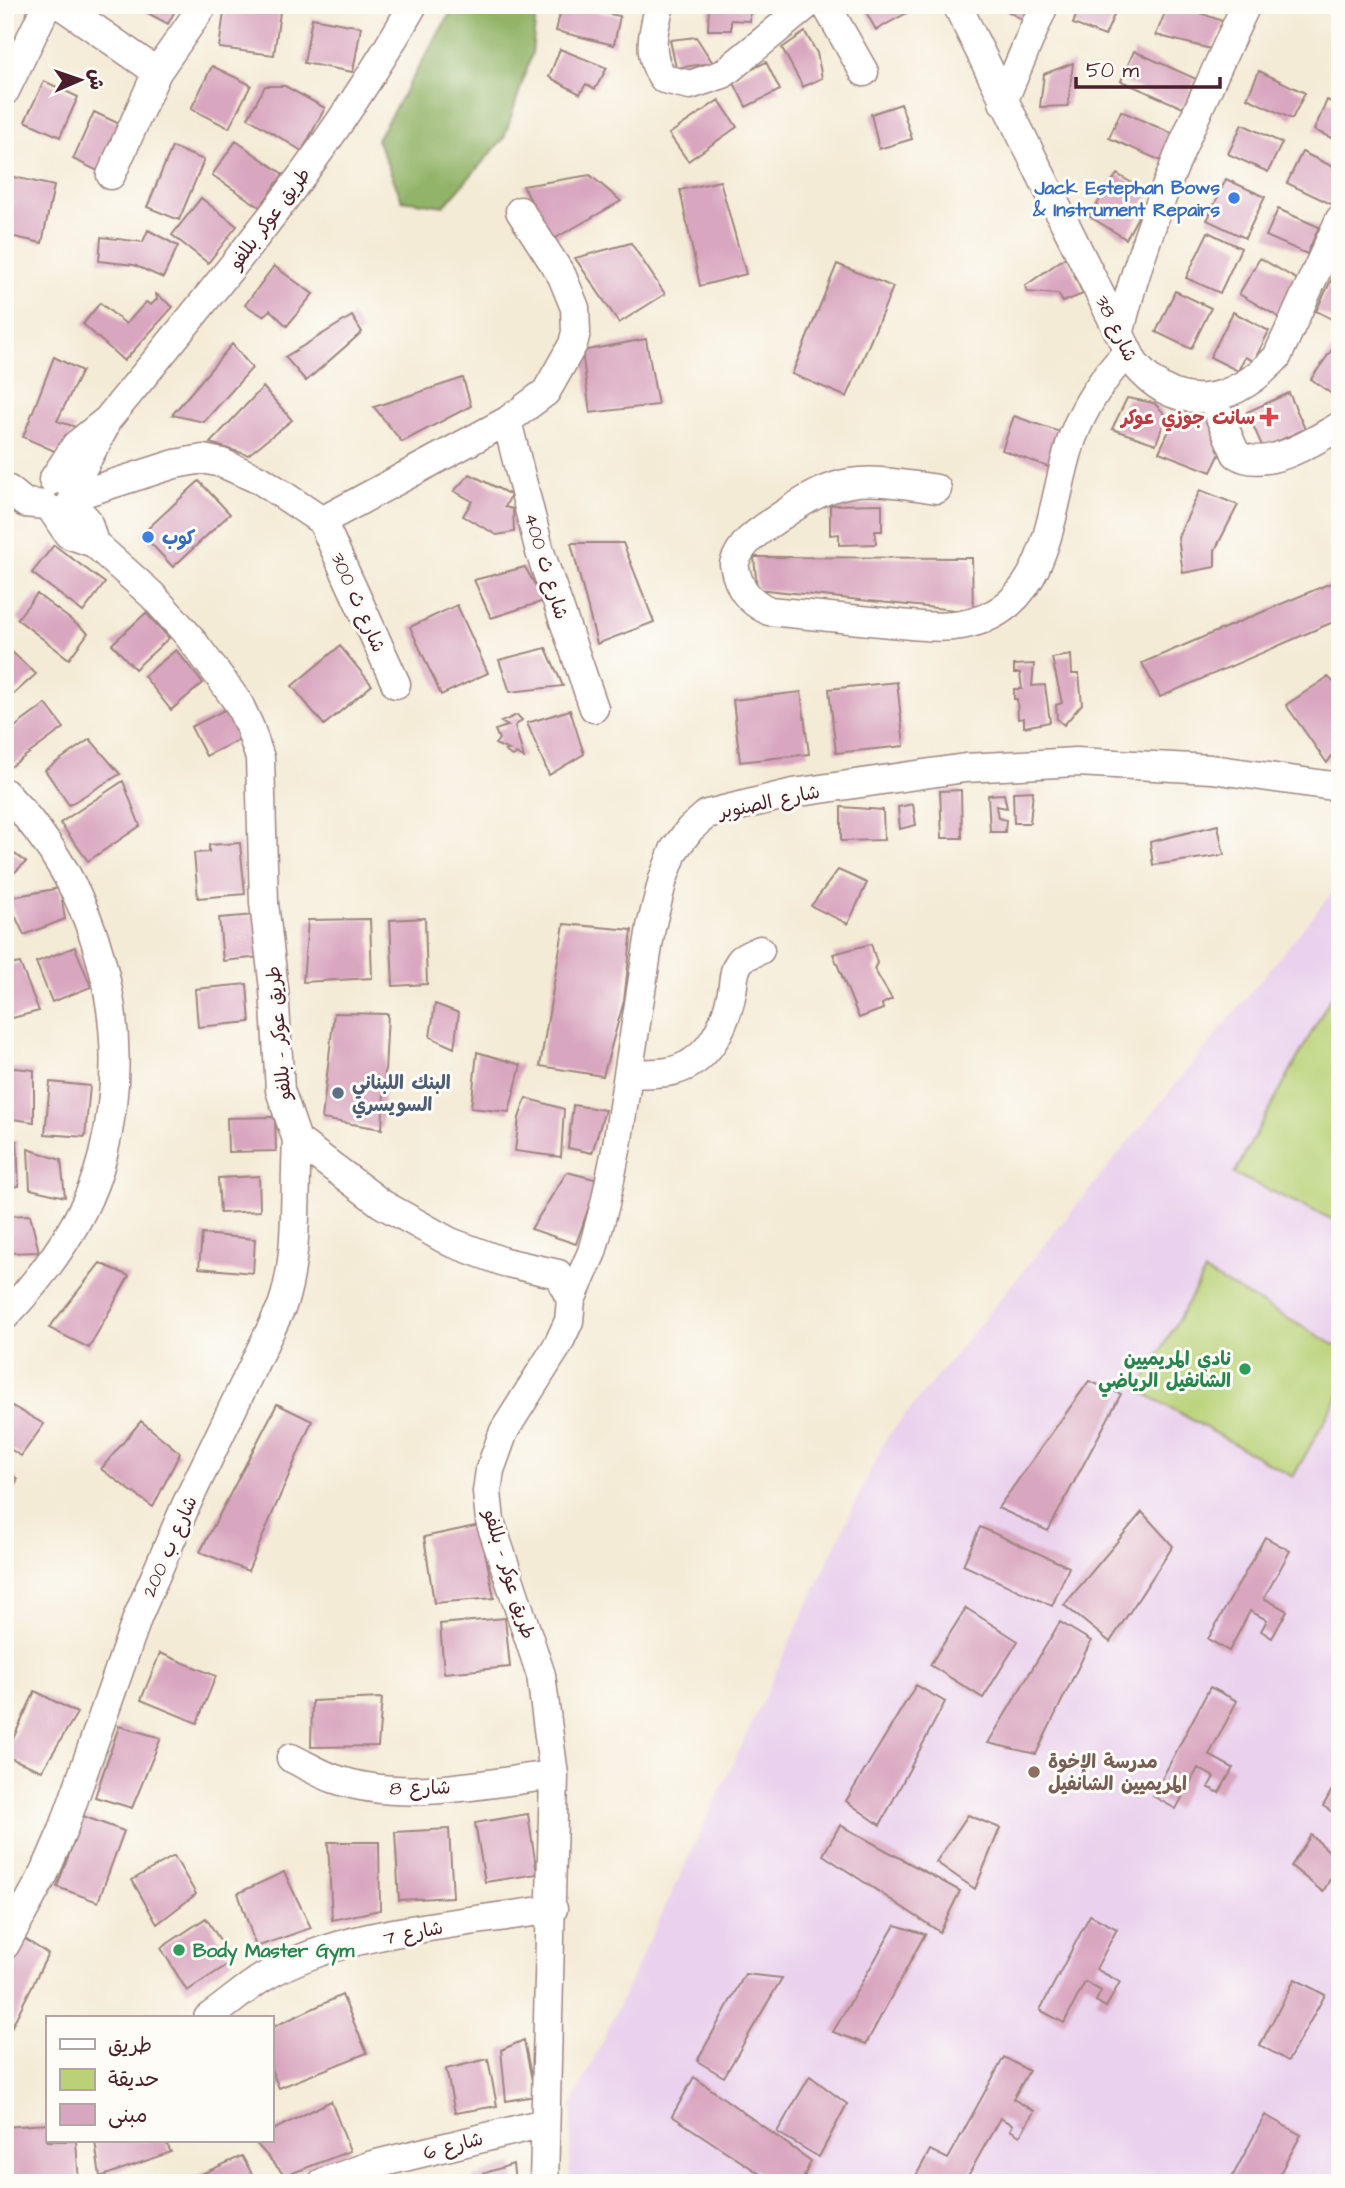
<svg xmlns="http://www.w3.org/2000/svg" width="1345" height="2188" font-family="'Architects Daughter','Playpen Sans Arabic',sans-serif">
  <style>
    .built { fill: #ead1ed }
    .green { fill: #b9d278; stroke: #827852; stroke-width: 2 }
    .forest { fill: #92b468; stroke: #6e6a4a; stroke-width: 2 }
    .building { fill: #d9a6bf }
    .lines { fill: none; stroke-linecap: round; stroke-linejoin: round }
    .minor-casing { stroke: #9f8580; stroke-width: 31 }
    .minor { stroke: #fff; stroke-width: 28 }
    .shop-dot { fill: #3f7fe0; stroke: #fdfcf7; stroke-width: 2.5 }
    .health-dot { fill: #e0444e; stroke: #fdfcf7; stroke-width: 2.5 }
    .service-dot { fill: #5c6f8a; stroke: #fdfcf7; stroke-width: 2.5 }
    .leisure-dot { fill: #2e9e5b; stroke: #fdfcf7; stroke-width: 2.5 }
    .education-dot { fill: #8d6e63; stroke: #fdfcf7; stroke-width: 2.5 }
    .labels { text-anchor: middle; stroke-width: 6; stroke-linejoin: round; paint-order: stroke }
    .shop-label { font-size: 19px; font-weight: bold; fill: #366cbe; stroke: #fdfcf7; text-anchor: end }
    .street-label { font-size: 19px; fill: #4a1f2b; stroke: #fdfcf7 }
    .health-label { font-size: 19px; font-weight: bold; fill: #be3a42; stroke: #fdfcf7; text-anchor: end }
    .service-label { font-size: 19px; font-weight: bold; fill: #4e5e75; stroke: #fdfcf7; text-anchor: start }
    .leisure-label { font-size: 19px; font-weight: bold; fill: #27864d; stroke: #fdfcf7; text-anchor: end }
    .education-label { font-size: 19px; font-weight: bold; fill: #785e54; stroke: #fdfcf7; text-anchor: start }
  </style>
  <rect width="100%" height="100%" fill="#fdfcf7"/>
  <filter id="ink" filterUnits="userSpaceOnUse"><feTurbulence type="fractalNoise" baseFrequency=".0143" numOctaves="2"/><feDisplacementMap in="SourceGraphic" scale="14" xChannelSelector="R" yChannelSelector="G"/><feConvolveMatrix kernelMatrix="1 2 1 2 8 2 1 2 1" color-interpolation-filters="sRGB"/></filter>
  <filter id="wash" filterUnits="userSpaceOnUse"><feTurbulence type="fractalNoise" baseFrequency=".00686" numOctaves="4" result="noise"/><feDisplacementMap in="SourceGraphic" scale="28" xChannelSelector="R" yChannelSelector="G"/><feGaussianBlur stdDeviation="1.57" result="paint"/><feColorMatrix in="noise" values="0 0 0 0 0 0 0 0 0 0 0 0 0 0 0 0 0 1.4 0 .05"/><feComposite in="paint" operator="in"/></filter>
  <g filter="url(#wash)">
    <rect width="100%" height="100%" fill="#f4ebd6"/>
    <path class="built" d="M1340,883V2183H569L572,2105L885,1440Z"/>
    <path class="green" d="M1331,997L1340,1001V1223L1234,1174Z
      M1205,1272L1340,1348V1393L1293,1477L1139,1390Z"/>
    <path class="forest" d="M455,5H537L532,53L504,138L444,206L402,200L377,139Z"/>
    <g id="blocks">
      <path class="building" d="M133,5H178L168,24Z
        M225,5H281L274,55L219,48Z
        M562,5L620,16L614,45L556,31Z
        M709,5H764V10L750,9V21L731,20V30H708Z
        M862,5H921L876,30Z
        M997,5H1028L1023,20Z
        M1080,5L1117,8L1105,36L1073,24Z
        M1168,5H1178L1225,22L1211,49L1156,35Z
        M312,18L361,27L353,72L304,63Z
        M805,32L817,53L822,78L803,87L782,48Z
        M696,37L713,63L676,68L670,40Z
        M560,49L607,68L595,89L586,84L580,94L549,77Z
        M1134,51L1196,79L1183,108L1121,81Z
        M766,62L780,90L746,107L732,79Z
        M1073,63L1068,106L1040,107L1044,74Z
        M212,66L251,85L229,128L191,109Z
        M1259,71L1305,93L1292,119L1247,98Z
        M44,81L78,97L60,137L25,121Z
        M265,86H285L325,108L302,151L248,118Z
        M719,100L737,127L688,161L669,134Z
        M1327,100L1340,106V142L1314,130Z
        M901,104L912,139L879,149L871,114Z
        M1121,111L1178,136L1166,163L1109,138Z
        M94,112L126,127L104,174L73,159Z
        M1242,124L1282,143L1268,172L1228,154Z
        M236,141L283,174L260,207L212,175Z
        M172,147L204,160L179,220L147,207Z
        M1302,152L1340,170V192L1333,205L1287,183Z
        M1117,174L1150,194L1126,239L1089,216Z
        M5,175L54,186L42,243L5,235Z
        M590,175L621,201L552,240L523,186Z
        M1226,179L1265,197L1245,238L1207,220Z
        M720,181L746,274L700,286L680,190Z
        M201,198L237,226L208,263L172,235Z
        M1278,209L1319,227L1307,254L1266,236Z
        M148,230L178,246L163,278L134,265L99,261L101,237L143,242Z
        M1208,232L1241,248L1220,293L1186,278Z
        M631,243L665,294L619,323L575,258Z
        M1066,257L1083,294L1063,302L1058,294L1027,292L1025,286Z
        M1260,258L1303,283L1282,319L1239,294Z
        M1340,262V323L1316,311Z
        M837,264L893,287L847,397L792,374Z
        M274,266L313,294L287,326L270,310L263,316L245,305Z
        M1175,291L1211,308L1191,349L1156,332Z
        M156,294L173,307L124,361L83,324L100,303L126,324L146,302L151,305L157,299Z
        M1233,312L1269,331L1254,361L1245,357L1238,371L1210,357Z
        M352,316L362,332L306,381L285,357Z
        M646,339L658,405L590,413L582,351Z
        M232,344L252,368L204,422L172,415Z
        M1336,344L1340,347V400L1311,379Z
        M54,357L82,371L57,421L76,427L61,454L23,437Z
        M463,378L471,406L402,442L374,407Z
        M263,387L292,420L248,455L210,443Z
        M1289,393L1305,429L1263,448L1247,412Z
        M1127,398L1154,403L1163,412L1165,419L1156,444L1112,429Z
        M1014,416L1063,433L1051,468L1002,450Z
        M1175,418L1214,421L1225,443L1211,472L1159,452Z
        M470,474L511,495L505,507L513,509L514,532L497,535L463,516L472,501L454,491Z
        M199,481L230,514L173,567L142,534Z
        M1200,490L1238,505L1215,550V567L1183,573L1178,537Z
        M882,504V531H875L876,544L839,545V534L830,535V505Z
        M571,543H623L654,622L597,644Z
        M54,545L105,583L83,612L32,573Z
        M754,557L972,558L973,612L757,589Z
        M525,567L544,601L491,618L474,580Z
        M1338,580L1340,619L1160,697L1142,663Z
        M37,594L88,633L69,659L17,619Z
        M457,605L488,673L441,695L410,627Z
        M146,613L169,638L135,669L112,644Z
        M340,646L372,685L324,725L292,686Z
        M546,648L563,686L510,692L499,660Z
        M176,650L203,683L171,710L144,676Z
        M12,652L36,674L5,702V659Z
        M1071,655L1072,674H1079L1082,704L1064,725L1057,719L1056,705L1062,703L1052,658Z
        M1034,664L1032,686L1045,685L1050,722L1024,727V718L1018,719L1017,699H1014V689H1022L1020,673H1014V665Z
        M1328,677L1340,688V744L1327,763L1286,705Z
        M897,682L904,746L836,753L829,689Z
        M801,692L809,754L740,762L733,700Z
        M46,704L64,728L9,768L5,763V734Z
        M234,705L249,735L206,756L191,727Z
        M570,710L584,754L549,775L527,723Z
        M517,715L522,720L515,726L524,758L516,754L512,756L505,751L509,750L495,744L499,739L495,730L508,726L501,722Z
        M90,739L120,774L69,805L45,770Z
        M123,781L140,826L88,861L60,823Z
        M961,790L962,838H942L940,791Z
        M1033,791L1030,823H1014L1013,792Z
        M1004,794L1007,808L996,806L998,818L1006,820L1005,832H990L988,795Z
        M913,804L916,825L900,829L898,807Z
        M841,807L883,810L884,840L841,841Z
        M1218,825L1224,855L1153,865L1150,842Z
        M240,843L245,894L198,898L194,853L209,852V845Z
        M5,847L26,862L5,881Z
        M838,870L867,883L848,924L811,906Z
        M60,888L65,919L24,935L7,898Z
        M256,915L261,957L223,961L219,918Z
        M425,918L427,984L393,986L390,920Z
        M370,919L372,978L303,982L308,920Z
        M564,924L632,930L624,1001L603,1076L540,1066Z
        M871,944L877,963L874,969L892,999L882,1004L883,1009L859,1018L833,954Z
        M75,947L91,987L52,1002L36,962Z
        M20,963L39,1011L5,1020V966Z
        M247,984L250,1022L198,1027L195,989Z
        M435,1004L459,1013L454,1048L430,1037Z
        M334,1013L388,1014L382,1129L322,1119Z
        M477,1052L521,1065L509,1112L471,1108Z
        M5,1067L34,1070V1122L5,1118Z
        M50,1082L90,1086L85,1137L45,1134Z
        M526,1098L564,1109L561,1157L515,1151L519,1118Z
        M573,1105L605,1110L592,1153L568,1148Z
        M275,1117L276,1151L228,1152L227,1118Z
        M5,1139L17,1141L19,1186L5,1188Z
        M28,1149L61,1160L65,1197L30,1189Z
        M567,1172L598,1180L576,1244L531,1229Z
        M259,1176L260,1211L220,1213L218,1178Z
        M30,1215L39,1252L5,1253V1216Z
        M202,1234L255,1239L253,1273L199,1268Z
        M100,1263L129,1276L89,1348L49,1328Z
        M1089,1381L1121,1394L1048,1531L998,1508Z
        M5,1402L44,1424L21,1456L5,1446Z
        M277,1404L312,1421L248,1571L200,1552Z
        M141,1421L180,1453L153,1507L101,1469Z
        M5,1472L18,1479L5,1501Z
        M1142,1512L1173,1546L1110,1642L1064,1605Z
        M480,1525L494,1598L434,1603L424,1537Z
        M980,1527L1069,1567L1052,1606L963,1565Z
        M1265,1537L1290,1551L1264,1598L1287,1611L1272,1638L1261,1631L1267,1620L1250,1611L1229,1651L1208,1639Z
        M966,1608L1018,1641L983,1698L930,1665Z
        M505,1618L510,1667L444,1673L440,1624Z
        M1060,1622L1091,1641L1036,1754L988,1743Z
        M160,1653L216,1676L197,1723L141,1700Z
        M916,1685L945,1702L880,1825L846,1801Z
        M1210,1687L1237,1701L1209,1755L1233,1768L1219,1793L1208,1787L1214,1777L1198,1768L1176,1809L1153,1796Z
        M35,1691L77,1713L42,1771L5,1756Z
        M382,1698L378,1746L311,1747L312,1701Z
        M119,1726L161,1738L132,1808L95,1797Z
        M1336,1783L1340,1785V1817L1323,1806Z
        M528,1814L537,1874L485,1882L475,1823Z
        M968,1815L1000,1828L975,1889L936,1862Z
        M83,1816L124,1831L98,1902L57,1887Z
        M840,1825L960,1891L940,1932L823,1855Z
        M449,1829L453,1897L399,1900L395,1832Z
        M1311,1835L1340,1861L1323,1892L1291,1866Z
        M328,1842H379L380,1910L332,1920Z
        M174,1856L196,1894L157,1924L132,1880Z
        M284,1872L311,1928L256,1947L238,1893Z
        M1090,1915L1117,1929L1096,1969L1120,1982L1106,2007L1096,2001L1101,1991L1085,1982L1064,2023L1040,2010Z
        M206,1918L233,1961L187,1991L161,1948Z
        M895,1925L925,1934L866,2044L833,2032Z
        M16,1933L48,1954L9,2032L5,2029V1955Z
        M745,1974L782,1978L724,2077L697,2061Z
        M1295,1979L1325,1995L1288,2061L1260,2045Z
        M342,1995L367,2053L279,2088L271,2069V2028Z
        M524,2040L535,2096L506,2101L501,2050Z
        M1004,2057L1029,2071L1013,2099L1034,2111L1020,2136L1010,2130L1013,2125L1000,2118L964,2183H912L930,2150L948,2159Z
        M488,2059L497,2106L455,2113L446,2069Z
        M810,2076L847,2104L819,2157L777,2132Z
        M694,2077L811,2161L801,2183H774L672,2116Z
        M331,2101L350,2151L285,2176L254,2141H271V2131Z
        M1265,2115L1301,2135L1279,2175L1295,2183H1229Z
        M47,2124V2141H76L79,2183H9L5,2127Z
        M95,2141H165L171,2152L100,2177Z
        M242,2156L257,2183H181Z
        M513,2164L515,2183H474L473,2177Z"/>
    </g>
  </g>
  <g filter="url(#ink)">
    <use href="#blocks" fill-opacity="0" stroke="#9f8580" stroke-width="2"/>
    <g class="lines">
      <defs>
        <path id="minor" d="M61,5L157,72
          M660,5C653,31 646,56 664,79L690,85L723,74L807,5
          M826,5L864,72
          M957,5L1134,363C1178,417 1233,404 1277,357L1340,219
          M5,91L47,5
          M1003,102L1044,5
          M111,175L157,72L202,7
          M1120,331C1147,218 1197,110 1246,5
          M1211,397L1236,454C1265,473 1314,441 1340,426
          M507,421L540,552L594,708
          M53,480L76,445L108,419C217,286 328,156 413,5
          M72,488L104,428
          M937,489C861,478 843,473 778,518C758,532 742,541 734,564C738,588 748,601 769,611C810,615 851,619 891,623C914,625 938,629 961,625C1054,610 1048,504 1073,436C1086,403 1103,377 1128,352
          M9,490L25,503L45,505
          M74,496L175,464L203,459L222,463L262,481L322,521L396,684
          M71,503L87,520L94,543
          M52,510L68,534L94,543L152,595L188,635L219,676L239,704L250,728L260,758L264,903L274,989L280,1090L297,1140L382,1204L450,1242L504,1262L558,1274L571,1300L569,1321L558,1345L504,1431L490,1470L487,1492L490,1521L541,1675L554,1775L544,2183
          M322,521L507,421L546,392L573,344L576,332L575,308L562,276L520,211
          M5,793C99,888 135,1025 103,1155C88,1216 48,1271 5,1316
          M628,1074C641,1073 654,1074 667,1072C707,1066 725,1027 732,992C734,981 733,969 741,960C745,956 754,953 760,950
          M571,1300L592,1252L605,1204L617,1145L651,927L663,879L674,850L690,829L707,814L793,793L965,768L1076,762L1212,769L1340,787
          M291,1758C306,1765 320,1774 335,1779C403,1803 484,1783 554,1775
          M5,1945L44,1874L63,1830L138,1616L186,1505L282,1306C299,1259 294,1191 297,1140
          M208,2018C227,2005 244,1989 264,1977C342,1930 463,1924 553,1909
          M322,2183L372,2165L544,2123"/>
      </defs>
      <use href="#minor" class="minor-casing"/>
      <use href="#minor" class="minor"/>
    </g>
  </g>
  <g class="shop-dot">
    <circle cx="1234" cy="198" r="7"/>
    <circle cx="148" cy="537" r="7"/>
  </g>
  <path class="health-dot" d="M1265.5 406.5h7v7h7v7h-7v7h-7v-7h-7v-7h7z"/>
  <circle class="service-dot" cx="338" cy="1093" r="7"/>
  <g class="leisure-dot">
    <circle cx="1245" cy="1369" r="7"/>
    <circle cx="179" cy="1950" r="7"/>
  </g>
  <circle class="education-dot" cx="1034" cy="1772" r="7"/>
  <g class="labels">
    <g class="shop-label">
      <text x="1220" y="194">Jack Estephan Bows<tspan x="1220" dy="22">&amp; Instrument Repairs</tspan></text>
      <text x="162" y="544" text-anchor="start">كوب</text>
    </g>
    <g class="street-label">
      <text transform="translate(269 218) rotate(-53)" y="7">طريق عوكر بللفو</text>
      <text transform="translate(1117 328) rotate(64)" y="7">شارع 38</text>
      <text transform="translate(547 566) rotate(73)" y="7">شارع ث 400</text>
      <text transform="translate(359 602) rotate(66)" y="7">شارع ث 300</text>
      <text transform="translate(769 801) rotate(-12)" y="7">شارع الصنوبر</text>
      <text transform="translate(278 1033) rotate(-95)" y="7">طريق عوكر - بللفو</text>
      <text transform="translate(169 1546) rotate(-66)" y="7">شارع ب 200</text>
      <text transform="translate(510 1574) rotate(73)" y="7">طريق عوكر - بللفو</text>
      <text transform="translate(420 1787) rotate(-1)" y="7">شارع 8</text>
      <text transform="translate(413 1932) rotate(-11)" y="7">شارع 7</text>
      <text transform="translate(453 2145) rotate(-15)" y="7">شارع 6</text>
    </g>
    <g class="health-label">
      <text x="1255" y="424">سانت جوزي عوكر</text>
    </g>
    <g class="service-label">
      <text x="352" y="1089">البنك اللبناني<tspan x="352" dy="22">السويسري</tspan></text>
    </g>
    <g class="leisure-label">
      <text x="1231" y="1365">نادي المريميين<tspan x="1231" dy="22">الشانفيل الرياضي</tspan></text>
      <text x="193" y="1957" text-anchor="start">Body Master Gym</text>
    </g>
    <g class="education-label">
      <text x="1048" y="1768">مدرسة الإخوة<tspan x="1048" dy="22">المريميين الشانفيل</tspan></text>
    </g>
  </g>
  <rect width="1345" height="2188" fill="none" stroke="#fdfcf7" stroke-width="28"/>
  <rect x="46" y="2016" width="228" height="126" fill="#fdfcf7" stroke="#b5a4a5" stroke-width="2"/>
  <rect x="60" y="2039" width="35" height="10" fill="#ffffff" stroke="#b5a4a5" stroke-width="2"/>
  <text x="108" y="2052" font-size="21" fill="#4a1f2b">طريق</text>
  <rect x="60" y="2069" width="35" height="21" fill="#b9d278" stroke="#b5a4a5" stroke-width="2"/>
  <text x="108" y="2086" font-size="21" fill="#4a1f2b">حديقة</text>
  <rect x="60" y="2104" width="35" height="21" fill="#d9a6bf" stroke="#b5a4a5" stroke-width="2"/>
  <text x="108" y="2122" font-size="21" fill="#4a1f2b">مبنى</text>
  <g transform="translate(80 80) rotate(88)" stroke="#fdfcf7" stroke-width="5" paint-order="stroke">
  <path d="M0-5L12 26L0 18L-12 26Z" fill="#4a1f2b"/>
  <text y="-10" font-size="19" font-weight="bold" text-anchor="middle" fill="#4a1f2b">ش</text>
  </g>
  <path d="M1076 77v10h144v-10" fill="none" stroke="#4a1f2b" stroke-width="3.5"/>
  <text x="1086" y="77" font-size="21" fill="#4a1f2b" stroke="#fdfcf7" stroke-width="5" paint-order="stroke">50 m</text>
</svg>
